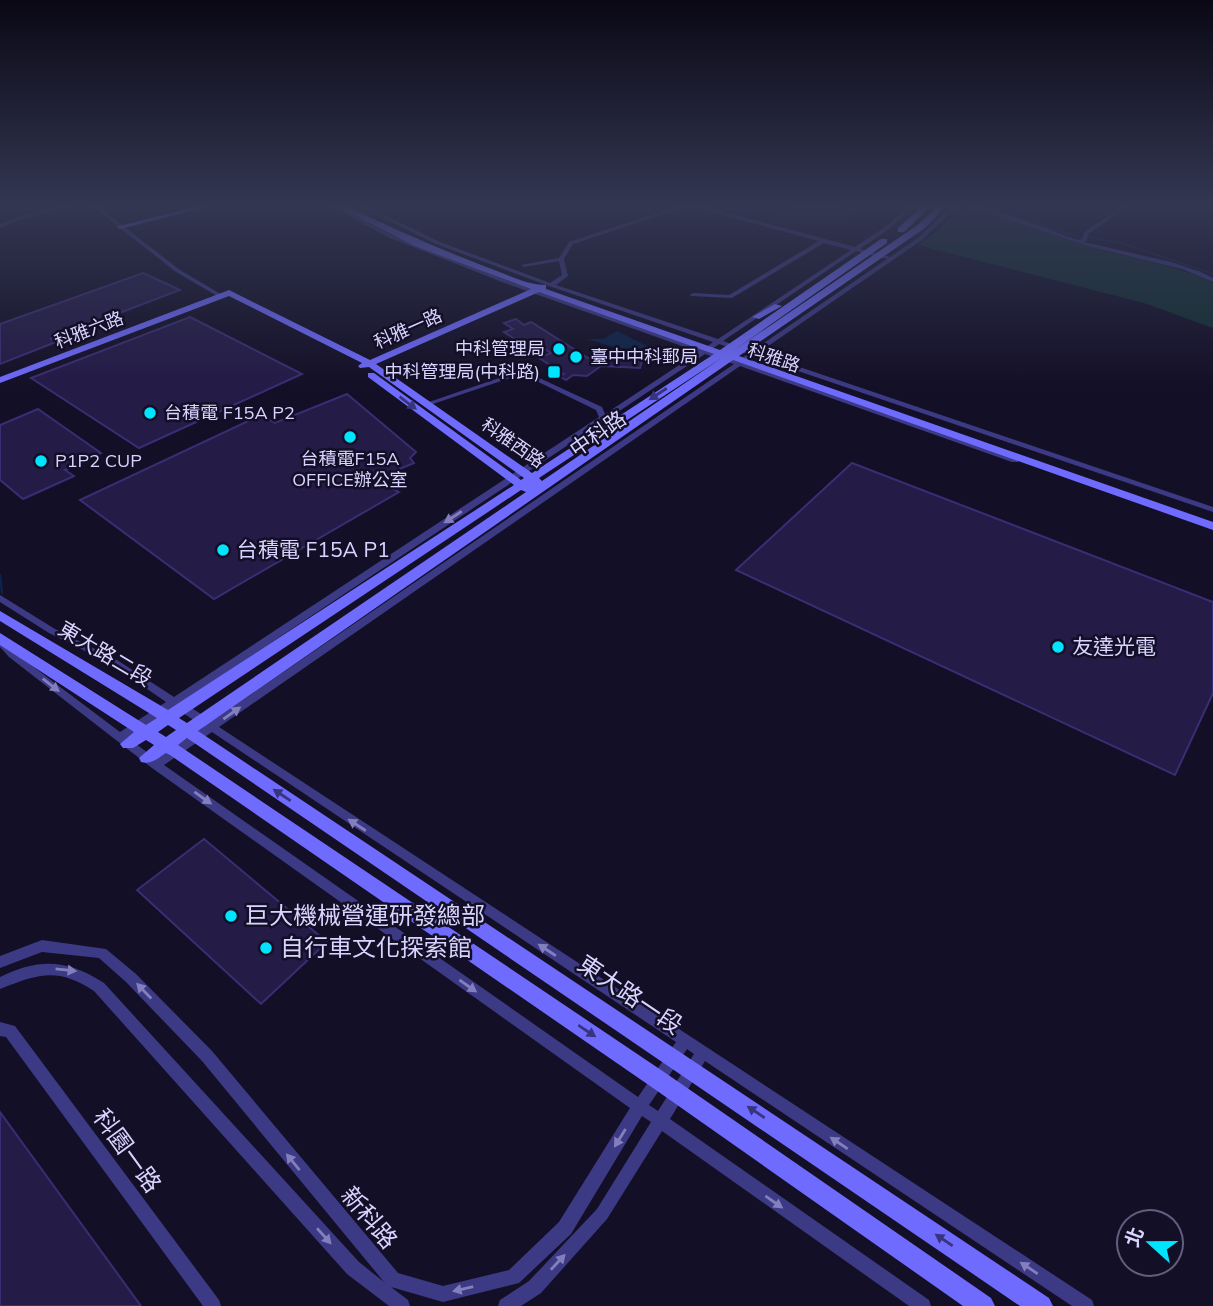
<svg xmlns="http://www.w3.org/2000/svg" width="1213" height="1306" font-family="Mulish,'Noto Sans TC',sans-serif">
  <style>
    .green { fill: #12302f }
    .water { fill: #0c2248 }
    .lines { fill: none; stroke-linecap: round; stroke-linejoin: round }
    .stream-far1 { stroke: #0c2248; stroke-width: 2 }
    .stream { stroke: #0c2248; stroke-width: 2.5 }
    .building { fill: #241b47; stroke: #3b2d73; stroke-width: 2 }
    .street { fill: #3d3a85; fill-rule: evenodd }
    .secondary { fill: #6f6bff; fill-rule: evenodd }
    .oneway { fill: #38347d }
    .oneway2 { fill: #837fbc }
    .poi-dot { fill: #00e5ff; stroke: #130f26; stroke-width: 2.5 }
    .labels { text-anchor: middle; stroke-width: 5; stroke-linejoin: round; paint-order: stroke }
    .far-street-label { font-size: 18px; fill: #d9d4ff; stroke: #130f26 }
    .far-poi-label { font-size: 18px; fill: #d9d4ff; stroke: #130f26; text-anchor: start }
    .street-label { font-size: 21px; fill: #d9d4ff; stroke: #130f26 }
    .poi-label { font-size: 21px; fill: #d9d4ff; stroke: #130f26; text-anchor: start }
    .near-poi-label { font-size: 24px; fill: #d9d4ff; stroke: #130f26; text-anchor: start }
    .near-street-label { font-size: 24px; fill: #d9d4ff; stroke: #130f26 }
  </style>
  <rect width="100%" height="100%" fill="#130f26"/>
  <path class="green" d="M796,205L866,209L845,218H767Z
    M961,207C1004,214 1043,232 1084,245C1128,259 1172,262 1213,283V328L1144,303L918,245L938,231Z"/>
  <path class="water" d="M617,331L655,350L617,348L587,339H603Z"/>
  <g class="lines">
    <path class="stream-far1" d="M974,205L1079,237
      M1105,218L1124,205
      M1088,237L1121,243L1213,274"/>
    <path class="stream" d="M0,575L2,593"/>
  </g>
  <path class="building" d="M143,273L180,290L51,339L56,342L0,364V324Z
    M190,317L302,374L139,448L31,378Z
    M516,319L524,325L531,322L588,358L642,361L640,368L601,366L587,376L573,375L566,380L559,376L564,374L539,358L551,353L532,341L522,344L504,332L513,329L504,323Z
    M347,394L416,452L410,458L414,463L375,479L399,492L214,599L80,500L261,415L275,423Z
    M38,409L101,453L65,470L74,476L23,499L0,480V425Z
    M852,463L1213,602V693L1175,775L736,570Z
    M204,839L327,942L261,1004L137,890Z
    M0,1112L141,1306H0Z"/>
  <g class="lines">
    <path class="street" d="M70,205H79L22,219L0,228V224L18,217Z
      M91,205H96L180,270L224,296L219,297L176,272Z
      M328,205H334L392,235L506,280L704,349L713,342L549,286L436,244L357,205H363L440,242L550,283L562,275L559,261L524,267L521,265L559,258L569,242L682,205H697L855,247L885,227L911,205H916L889,229L860,249L890,257L918,238L953,205H958L922,240L758,353L1213,507V512L754,356L744,363L1019,460L1018,462H1012L740,366L219,727L1092,1300L1094,1306H1072L705,1061L670,1119L929,1300L931,1306H909L662,1131L607,1219L541,1293L521,1306H498L500,1300L529,1281L597,1209L651,1122L642,1116L571,1234L519,1283L443,1302L391,1287L408,1300L410,1306H389L347,1274L94,991C57,967 39,974 0,989V977C39,958 67,959 104,983L359,1262L384,1282L202,1061L126,982L99,958L42,952L0,968V956L42,940L106,949L136,974L212,1051L398,1273L443,1286L509,1270L559,1222L630,1108L152,768L9,657L0,647V638L3,639L15,653L120,732L166,702L111,664L49,633L0,602V595L55,629L117,660L174,697L599,417L596,410L522,374L430,405H426V403L522,370L602,407L605,414L699,352L502,282L388,237ZM689,206L819,241L729,295L693,293L690,295L691,296L732,298L824,243L851,250L718,339L556,285L568,276L564,259L573,244ZM856,251L887,259L752,351L723,341ZM719,344L748,354L738,361L709,351ZM705,354L734,364L212,721L182,702ZM174,707L204,727L156,759L128,738ZM212,732L676,1042L638,1097L164,765ZM687,1049L694,1054L658,1111L649,1105Z
      M961,205C994,205 1045,229 1078,240L1082,239L1084,232L1125,205H1130L1088,234L1087,240L1084,242L1171,262L1201,272L1213,278V282L1182,269L1091,247L994,215Z
      M0,1022L15,1026L219,1300L221,1306H203L6,1037L0,1036Z"/>
    <path class="secondary" d="M202,205H215L120,229L116,227Z
      M334,205H344C392,228 439,249 489,268C508,275 527,285 546,285V289L720,350L881,239H887V243L730,353L919,224L939,205H947L925,228L739,356L1213,522V530L733,360L198,731L1049,1298L1053,1306H1020L187,738L178,745L667,1074L991,1298L995,1306H963L653,1088L170,755L166,753C158,758 151,765 141,762L139,758L154,745L146,740L133,748H123L120,744L134,732L0,645V633L146,725L157,718L0,621V611L168,710L514,485L368,377V373H374L521,480L524,478L369,367L360,368L358,366L362,363L229,296L0,383V377L229,290L370,360L531,289L415,246ZM539,292L714,354L532,473L376,364ZM723,357L542,481L539,478ZM521,490L526,492L187,723L179,718ZM168,725L176,730L166,737L158,732Z
      M924,205H932L904,232H898V228Z
      M775,304L782,306L759,319L752,317Z"/>
  </g>
  <defs><path id="oneway-solid" d="M-6-.8H1V-3.2L6.5 0L1 3.2V.8H-6Z" transform="scale(1.75)"/></defs>
  <g class="oneway">
    <use href="#oneway-solid" transform="translate(658 394) rotate(147)"/>
    <use href="#oneway-solid" transform="translate(408 403) rotate(37)"/>
    <use href="#oneway-solid" transform="translate(282 795) rotate(-146)"/>
    <use href="#oneway-solid" transform="translate(587 1031) rotate(34)"/>
    <use href="#oneway-solid" transform="translate(756 1112) rotate(-146)"/>
    <use href="#oneway-solid" transform="translate(944 1240) rotate(-146)"/>
  </g>
  <g class="oneway2">
    <use href="#oneway-solid" transform="translate(453 517) rotate(147)"/>
    <use href="#oneway-solid" transform="translate(51 685) rotate(38)"/>
    <use href="#oneway-solid" transform="translate(232 713) rotate(-35)"/>
    <use href="#oneway-solid" transform="translate(203 798) rotate(35)"/>
    <use href="#oneway-solid" transform="translate(357 825) rotate(-147)"/>
    <use href="#oneway-solid" transform="translate(547 950) rotate(-147)"/>
    <use href="#oneway-solid" transform="translate(66 970) rotate(6)"/>
    <use href="#oneway-solid" transform="translate(468 986) rotate(35)"/>
    <use href="#oneway-solid" transform="translate(144 991) rotate(-134)"/>
    <use href="#oneway-solid" transform="translate(620 1138) rotate(122)"/>
    <use href="#oneway-solid" transform="translate(839 1143) rotate(-146)"/>
    <use href="#oneway-solid" transform="translate(293 1162) rotate(-129)"/>
    <use href="#oneway-solid" transform="translate(774 1202) rotate(35)"/>
    <use href="#oneway-solid" transform="translate(324 1236) rotate(48)"/>
    <use href="#oneway-solid" transform="translate(558 1262) rotate(-47)"/>
    <use href="#oneway-solid" transform="translate(1029 1268) rotate(-146)"/>
    <use href="#oneway-solid" transform="translate(463 1289) rotate(167)"/>
  </g>
  <linearGradient id="sky" x2="0" y2="1"><stop stop-color="#0a0815"/><stop offset="0.53" stop-color="#333752"/><stop offset="1" stop-color="#333752" stop-opacity="0"/></linearGradient>
  <rect width="1213" height="388" fill="url(#sky)"/>
  <g class="poi-dot">
    <circle cx="559" cy="349" r="7"/>
    <circle cx="576" cy="357" r="7"/>
    <rect x="547" y="365" width="14" height="14" rx="3.5"/>
    <circle cx="150" cy="413" r="7"/>
    <circle cx="350" cy="437" r="7"/>
    <circle cx="41" cy="461" r="7"/>
    <circle cx="223" cy="550" r="7"/>
    <circle cx="1058" cy="647" r="7"/>
    <circle cx="231" cy="916" r="7"/>
    <circle cx="266" cy="948" r="7"/>
  </g>
  <g class="labels">
    <g class="far-street-label">
      <text transform="translate(408 329) rotate(-24)" y="6">科雅一路</text>
      <text transform="translate(89 330) rotate(-21)" y="6">科雅六路</text>
      <text transform="translate(774 358) rotate(19)" y="6">科雅路</text>
      <text transform="translate(513 443) rotate(35)" y="6">科雅西路</text>
    </g>
    <g class="far-poi-label">
      <text x="545" y="355" text-anchor="end">中科管理局</text>
      <text x="590" y="363">臺中中科郵局</text>
      <text x="540" y="378" text-anchor="end">中科管理局(中科路)</text>
      <text x="164" y="419">台積電 F15A P2</text>
      <text x="350" y="465" text-anchor="middle">台積電F15A<tspan x="350" dy="21">OFFICE辦公室</tspan></text>
      <text x="55" y="467">P1P2 CUP</text>
    </g>
    <g class="street-label">
      <text transform="translate(598 434) rotate(-35)" y="7">中科路</text>
      <text transform="translate(105 654) rotate(31)" y="7">東大路二段</text>
    </g>
    <g class="poi-label">
      <text x="237" y="557">台積電 F15A P1</text>
      <text x="1072" y="654">友達光電</text>
    </g>
    <g class="near-poi-label">
      <text x="245" y="924">巨大機械營運研發總部</text>
      <text x="280" y="956">自行車文化探索館</text>
    </g>
    <g class="near-street-label">
      <text transform="translate(630 995) rotate(34)" y="8">東大路一段</text>
      <text transform="translate(127 1151) rotate(54)" y="8">科園一路</text>
      <text transform="translate(369 1218) rotate(50)" y="8">新科路</text>
    </g>
  </g>
  <g transform="translate(1150 1243) rotate(291)"><circle r="33" fill="#130f26" stroke="#625e7d" stroke-width="2"/>
  <path d="M0-5L12 26L0 18L-12 26Z" fill="#00e5ff"/>
  <text y="-10" font-size="19" font-weight="bold" text-anchor="middle" fill="#d9d4ff">北</text>
  </g>
</svg>
